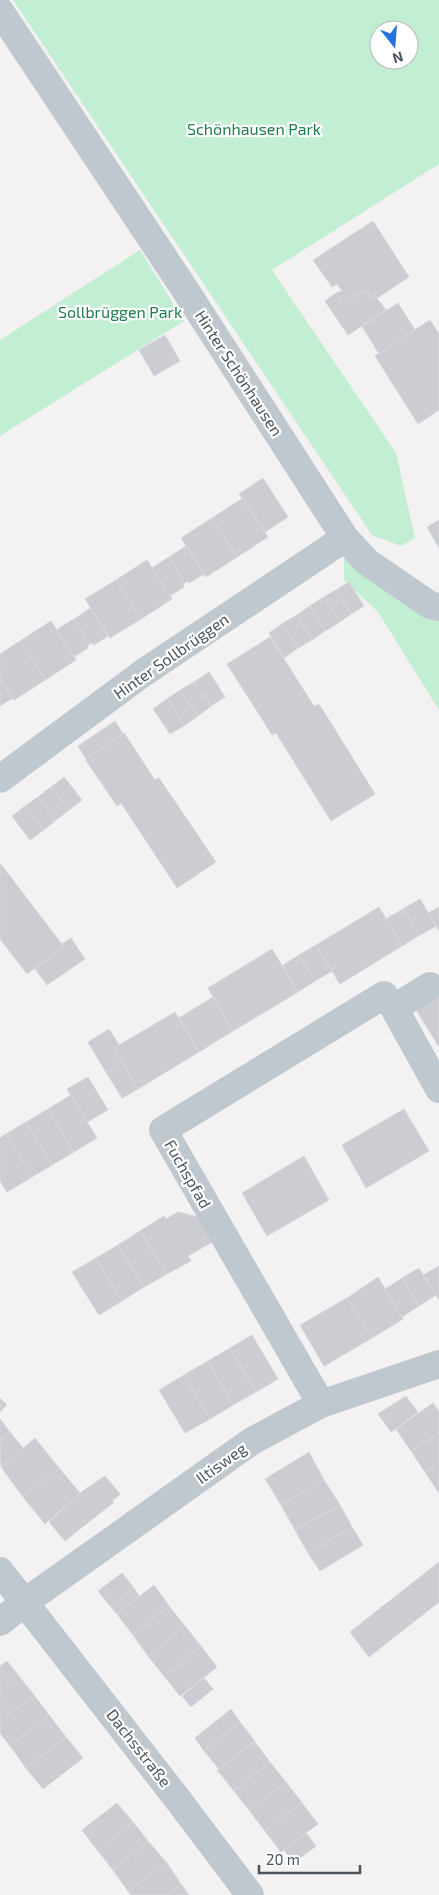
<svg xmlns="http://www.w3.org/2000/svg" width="439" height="1895" font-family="'Exo 2',sans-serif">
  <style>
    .green { fill: #c2eed3; fill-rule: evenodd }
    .building { fill: #cbcdd3; stroke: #d5d7dc }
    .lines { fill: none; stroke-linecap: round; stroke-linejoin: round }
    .minor { stroke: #c0c8cf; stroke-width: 28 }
    .labels { text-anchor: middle; stroke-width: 4.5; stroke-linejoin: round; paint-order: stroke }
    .park-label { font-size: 16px; fill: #1b7e4c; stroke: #fff }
    .street-label { font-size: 16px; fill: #49545e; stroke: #fff }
  </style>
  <rect width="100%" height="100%" fill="#f3f1f1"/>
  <path class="green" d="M13,0H439V164L272,270L396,453L415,538L401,546L372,535ZM379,30H409V60H379Z
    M140,250L184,321L0,436V340Z
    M344,558L439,617V710L378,612L344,580Z"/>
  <path class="building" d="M373,221L409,277L377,298L376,297L372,300L366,290L344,305L336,293L342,291L337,284L332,287L313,260Z
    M366,290L372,300L376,297L386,310L348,335L325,301L336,293L344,305Z
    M398,303L415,330L379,354L362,326Z
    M430,320L439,334V410L418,424L375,356Z
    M165,335L180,361L154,376L139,350Z
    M263,478L288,517L265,532L239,494Z
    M243,498L268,537L237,557L212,518Z
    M212,518L237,557L206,577L181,538Z
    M439,520V548L427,527Z
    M186,546L204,574L189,583L188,581L185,583L169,557Z
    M169,557L185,583L183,584L184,587L170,596L152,568Z
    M147,560L172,599L141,619L116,580Z
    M116,580L141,619L110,638L85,599Z
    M349,582L364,606L351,614L336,590Z
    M336,590L351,614L340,622L324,597Z
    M324,597L340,622L325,631L310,606Z
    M310,606L325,631L312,640L297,615Z
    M91,608L108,636L94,645L92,643L90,644L74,619Z
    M297,615L312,640L298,648L283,623Z
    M74,619L90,644L87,647L88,648L74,657L56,630Z
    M51,621L76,660L45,680L20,641Z
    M283,623L298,648L284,658L269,633Z
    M270,637L314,706L319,704L375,794L331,821L276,733L272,735L227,664Z
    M20,641L45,680L14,700L0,678V654Z
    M209,672L225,697L211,706L194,682Z
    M0,678L13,698L0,706Z
    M194,682L211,706L198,716L180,690Z
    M180,690L198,716L185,725L167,699Z
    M167,699L185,725L170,734L153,709Z
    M115,721L123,734L86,759L78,746Z
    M124,733L155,780L159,778L216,862L177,888L121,803L117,806L85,759Z
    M64,777L82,800L69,810L51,787Z
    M51,787L69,810L56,820L38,797Z
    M38,797L56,820L44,830L25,806Z
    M25,806L44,830L30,840L12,816Z
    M0,863L64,947L27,974L0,939Z
    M420,899L436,926L420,935L403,909Z
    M379,907L402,946L340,984L316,945Z
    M439,907V931L428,913Z
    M403,909L420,935L402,946L386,919Z
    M71,938L85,959L47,985L35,969L64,947L62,944Z
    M316,945L332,971L315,981L299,955Z
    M272,949L298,992L233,1031L208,988Z
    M299,955L315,981L298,992L283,965Z
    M439,987V1047L412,1003Z
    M213,997L233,1031L199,1052L179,1018Z
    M175,1012L199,1052L138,1089L114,1048Z
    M109,1029L119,1045L114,1048L122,1062L106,1072L88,1042Z
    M122,1062L138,1089L122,1098L106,1072Z
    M88,1077L108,1110L87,1122L67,1089Z
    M71,1095L97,1138L74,1152L48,1109Z
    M48,1109L74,1152L52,1165L26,1122Z
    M404,1109L429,1151L366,1188L342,1145Z
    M26,1122L52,1165L32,1177L6,1134Z
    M6,1134L32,1177L7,1192L0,1181V1138Z
    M304,1156L329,1200L267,1236L242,1193Z
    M178,1212L198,1217L212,1242L188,1256L191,1261L167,1274L140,1231L164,1216L166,1219Z
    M140,1231L167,1274L144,1287L118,1245Z
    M118,1245L144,1287L122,1301L96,1258Z
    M96,1258L122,1301L99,1315L72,1272Z
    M439,1266V1300L423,1275Z
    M419,1268L436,1295L419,1306L402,1278Z
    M378,1277L403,1319L372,1338L347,1298Z
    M402,1278L419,1306L402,1317L385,1289Z
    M347,1298L372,1338L324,1366L300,1325Z
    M252,1335L278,1379L256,1392L230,1348Z
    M230,1348L256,1392L233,1405L208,1361Z
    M208,1361L233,1405L210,1419L184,1375Z
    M184,1375L210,1419L185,1433L159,1390Z
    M406,1396L418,1412L391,1432L378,1414Z
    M0,1398L7,1405L0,1412Z
    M433,1403L439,1412V1432L411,1451L396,1429Z
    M0,1419L10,1432L0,1440Z
    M10,1432L23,1448L1,1467L0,1440Z
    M439,1432V1462L425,1472L411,1451Z
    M35,1438L59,1468L23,1497L1,1467Z
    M309,1452L324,1480L281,1505L265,1479Z
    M439,1462V1493L425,1472Z
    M59,1468L80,1493L45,1524L23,1497Z
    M105,1476L120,1494L112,1501L114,1502L65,1541L49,1522L80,1493Z
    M324,1480L340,1505L295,1530L281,1505Z
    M340,1505L352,1527L308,1553L295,1530Z
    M352,1527L363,1545L320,1571L308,1553Z
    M439,1562V1602L369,1657L350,1632Z
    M122,1573L134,1588L111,1607L98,1591Z
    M154,1585L169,1606L133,1635L117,1614Z
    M134,1588L139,1596L117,1614L111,1607Z
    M169,1606L185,1626L148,1656L133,1635Z
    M185,1626L201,1646L164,1676L148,1656Z
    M201,1646L217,1667L180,1696L164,1676Z
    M7,1661L18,1675L0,1690V1666Z
    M18,1675L34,1695L0,1722V1690Z
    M204,1678L213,1689L191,1707L182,1696Z
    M34,1695L49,1715L10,1746L0,1733V1722Z
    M231,1709L240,1722L204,1751L195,1738Z
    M49,1715L66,1737L26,1768L10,1746Z
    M240,1722L255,1741L219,1769L204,1751Z
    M66,1737L83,1758L43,1789L26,1768Z
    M254,1741L270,1762L234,1791L217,1770Z
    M270,1762L286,1782L249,1810L234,1791Z
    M286,1782L302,1803L265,1831L249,1810Z
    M117,1803L133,1822L98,1851L82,1830Z
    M302,1803L318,1824L281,1852L265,1831Z
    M133,1822L148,1841L113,1870L98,1851Z
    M306,1833L316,1846L294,1863L284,1850Z
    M148,1841L167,1863L128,1891L113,1870Z
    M167,1863L181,1884L167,1895H131L128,1891Z
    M181,1884L189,1895H167Z"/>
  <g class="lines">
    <path class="minor" d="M0,11L184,288L345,538L367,562L430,605L439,607
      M0,779L143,673L345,538
      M430,986L394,1008L439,1089
      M321,1404L163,1130L384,995L394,1008
      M0,1571L179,1801L250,1895
      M0,1622L25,1602L252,1441L321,1404L439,1364"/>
  </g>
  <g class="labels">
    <g class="park-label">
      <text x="254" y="135">Schönhausen Park</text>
      <text x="120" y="318">Sollbrüggen Park</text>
    </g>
    <g class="street-label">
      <text transform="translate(239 373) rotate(57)" y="6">Hinter Schönhausen</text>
      <text transform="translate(171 656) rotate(-35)" y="6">Hinter Sollbrüggen</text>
      <text transform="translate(188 1174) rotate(60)" y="6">Fuchspfad</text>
      <text transform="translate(221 1463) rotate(-36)" y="6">Iltisweg</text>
      <text transform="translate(139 1748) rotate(52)" y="6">Dachsstraße</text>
    </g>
  </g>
  <g transform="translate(394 45) rotate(163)"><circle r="24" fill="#ffffff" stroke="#b6bbbf"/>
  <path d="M0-4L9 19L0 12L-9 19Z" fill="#2174de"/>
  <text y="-8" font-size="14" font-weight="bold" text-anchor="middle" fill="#49545e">N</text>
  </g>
  <path d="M259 1865v8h101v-8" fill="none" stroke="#49545e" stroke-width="2.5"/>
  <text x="266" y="1865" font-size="15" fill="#49545e" stroke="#ffffff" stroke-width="4" paint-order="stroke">20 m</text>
</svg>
